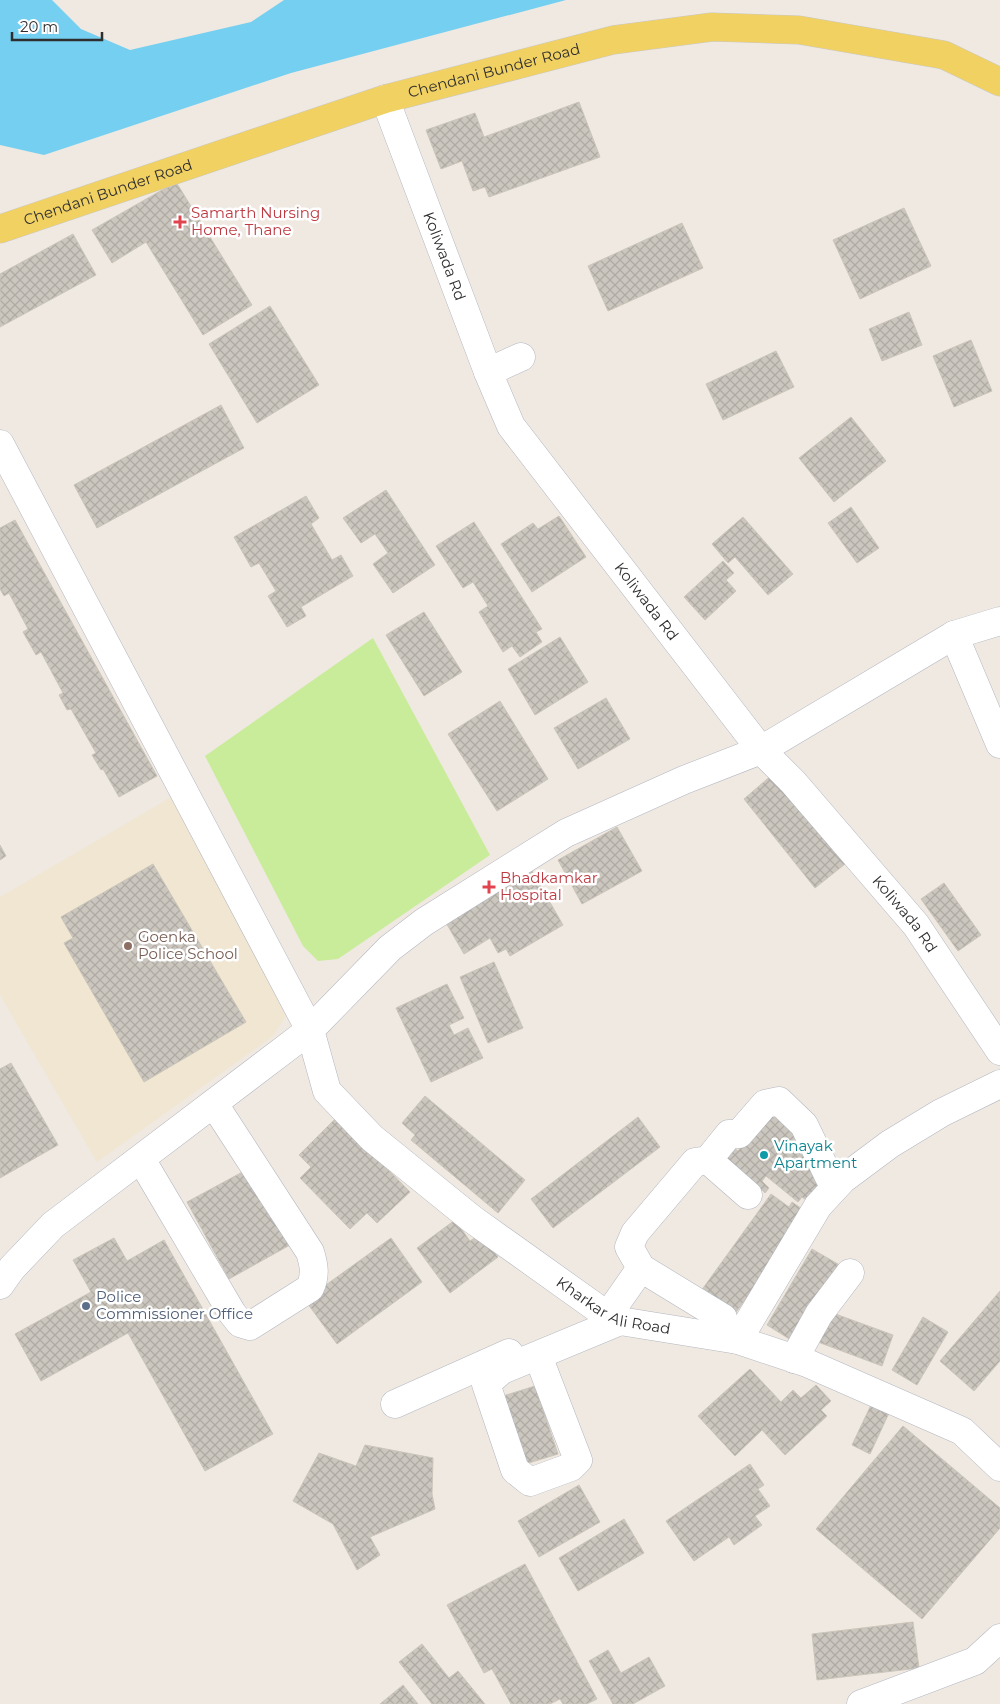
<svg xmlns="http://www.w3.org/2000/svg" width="1000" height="1704" font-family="Montserrat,sans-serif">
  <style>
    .education { fill: #f0e6d1 }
    .pitch { fill: #c9ec9a }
    .water { fill: #75cff0 }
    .building { fill: url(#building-cross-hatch); stroke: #cbc5ba }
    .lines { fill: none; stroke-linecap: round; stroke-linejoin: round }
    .minor-casing { stroke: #b4b7c1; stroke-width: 29 }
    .major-casing { stroke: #c9c9c9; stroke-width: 29 }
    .minor { stroke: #fff; stroke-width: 28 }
    .major { stroke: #f2d163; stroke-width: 28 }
    .health-dot { fill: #e0444e; stroke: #fff; stroke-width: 2 }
    .education-dot { fill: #8d6e63; stroke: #fff; stroke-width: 2 }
    .culture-dot { fill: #0f9aa8; stroke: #fff; stroke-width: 2 }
    .service-dot { fill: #5c6f8a; stroke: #fff; stroke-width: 2 }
    .labels { text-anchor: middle; stroke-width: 5; stroke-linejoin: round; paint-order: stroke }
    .street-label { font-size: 15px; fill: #2e2e2e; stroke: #fff }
    .health-label { font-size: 15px; fill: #be3a42; stroke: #fff; text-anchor: start }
    .education-label { font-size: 15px; fill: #785e54; stroke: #fff; text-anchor: start }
    .culture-label { font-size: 15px; fill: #0d838f; stroke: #fff; text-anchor: start }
    .service-label { font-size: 15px; fill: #4e5e75; stroke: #fff; text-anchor: start }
  </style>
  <defs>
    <pattern id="building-cross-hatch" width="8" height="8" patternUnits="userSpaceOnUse" patternTransform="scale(1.25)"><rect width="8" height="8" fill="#cbc7bf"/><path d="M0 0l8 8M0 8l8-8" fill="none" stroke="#afaba4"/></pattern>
  </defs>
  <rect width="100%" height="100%" fill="#efe9e1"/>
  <path class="education" d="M175,795L283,994L286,1016L273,1036L97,1162L0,995V897Z"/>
  <path class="pitch" d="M373,638L490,855L338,959L318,961L303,946L205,756Z"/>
  <path class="water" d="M0,0H52L81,29L130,50L251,22L284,0H566L291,73L44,155L0,145Z"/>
  <path class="building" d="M579,102L600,157L489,197L485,187L473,191L462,161L441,169L426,130L475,113L484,137Z
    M176,182L252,305L203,335L146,242L112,263L92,230Z
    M904,208L931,266L860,299L833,240Z
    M682,223L703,268L608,311L588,266Z
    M73,234L96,275L0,327V274Z
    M270,306L319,385L257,423L209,344Z
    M909,312L922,345L882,361L869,329Z
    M971,340L992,391L954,407L933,356Z
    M776,351L794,387L723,420L706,384Z
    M221,405L244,448L97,528L74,485Z
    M851,417L886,461L834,502L799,458Z
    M386,490L435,565L393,593L373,564L388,553L375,534L361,543L343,518Z
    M306,496L319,518L311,524L332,560L341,555L353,576L301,607L306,616L287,627L268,596L276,591L259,563L251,567L234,537Z
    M851,507L879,548L857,563L828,523Z
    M559,516L586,557L532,592L501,544L533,523L538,529Z
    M743,517L793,574L768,595L735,557L728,563L712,544Z
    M15,520L157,776L119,797L103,769L101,770L92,755L96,753L71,709L67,710L59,695L63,693L41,652L36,655L23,632L28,629L9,593L4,596L0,589V528Z
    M474,522L542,629L536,632L542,642L520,657L512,646L503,652L479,612L488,606L473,582L463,588L436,546Z
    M723,561L734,573L726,580L736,591L705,620L684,597Z
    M424,612L462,672L424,696L386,635Z
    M560,637L588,682L535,715L508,669Z
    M606,698L630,739L578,769L554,728Z
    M500,701L548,779L497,811L448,734Z
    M773,774L845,864L815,888L744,799Z
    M617,827L642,871L582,904L558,860Z
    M0,845L6,856L0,860Z
    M153,864L246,1022L144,1082L64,943L73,938L61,917Z
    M532,871L563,925L510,956L506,949L498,953L490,938L464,954L445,921Z
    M944,883L981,935L958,951L921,899Z
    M494,962L523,1028L488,1043L460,977Z
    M447,984L464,1018L449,1025L454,1035L468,1028L483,1058L431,1082L396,1008Z
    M11,1063L58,1145L0,1178V1069Z
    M425,1096L525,1180L498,1213L411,1140L415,1135L402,1123Z
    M767,1112L777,1119L781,1114L798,1137L794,1143L815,1159L824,1177L806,1200L802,1197L798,1202L766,1176L762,1181L769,1188L765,1193L762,1190L755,1196L714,1160L728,1144L738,1151Z
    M337,1117L410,1192L377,1223L367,1213L350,1229L300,1178L311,1167L299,1155Z
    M638,1117L660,1147L553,1228L531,1199Z
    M248,1169L290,1245L229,1279L187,1202Z
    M771,1194L789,1207L792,1202L808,1213L734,1315L701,1291Z
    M455,1220L470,1241L481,1234L498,1257L450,1293L417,1248Z
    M114,1238L127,1261L164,1240L273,1434L205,1471L128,1333L41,1381L15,1334L91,1292L73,1260Z
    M391,1238L422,1282L337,1344L305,1300Z
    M812,1249L843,1267L791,1340L767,1325Z
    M1000,1291V1361L974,1391L940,1361Z
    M830,1312L893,1335L882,1366L818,1342Z
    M923,1317L948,1332L917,1385L892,1370Z
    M750,1369L781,1402L793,1390L801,1398L816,1385L831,1401L821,1410L827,1416L785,1455L762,1430L735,1456L698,1416Z
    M535,1386L558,1454L522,1465L500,1397Z
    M871,1405L889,1413L870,1454L852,1445Z
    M903,1426L1000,1508V1528L922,1619L816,1529Z
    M365,1445L433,1458L432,1494L435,1509L370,1537L380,1555L357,1570L333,1524L293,1501L319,1453L356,1466Z
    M750,1464L764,1485L758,1489L770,1506L755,1516L762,1525L734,1545L729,1537L694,1561L666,1521Z
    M579,1485L600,1522L539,1557L518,1521Z
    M624,1519L644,1553L578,1591L559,1558Z
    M525,1564L597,1699L587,1704H563L560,1699L550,1704H511L492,1669L484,1673L447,1605Z
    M913,1622L919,1668L817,1680L812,1634Z
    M422,1644L449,1678L458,1671L485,1704H432L399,1662Z
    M608,1650L621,1673L649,1657L665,1686L633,1704H613L589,1661Z
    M403,1685L418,1704H380Z"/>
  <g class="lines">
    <defs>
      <g id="minor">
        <path id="s1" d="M385,99L488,372L511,426L761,750L793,782L916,925L1000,1051"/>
        <path d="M488,372L521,357"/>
        <path d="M0,444L310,1030L53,1225L12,1268L0,1285"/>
        <path id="s2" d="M1000,621L954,635L761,750L684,780L566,833L424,922L390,948L310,1030L327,1091L372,1138L472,1219L601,1311L620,1321L738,1340L807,1363L962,1431L1000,1467"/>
        <path d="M954,635L1000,744"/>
        <path d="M141,1159L232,1313L240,1323L250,1326L310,1288C316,1275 314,1265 310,1252L214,1104"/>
        <path d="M708,1160L748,1195"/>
        <path d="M641,1268L723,1318"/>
        <path d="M608,1315L641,1268L629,1247L635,1233L695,1162L708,1160L729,1134H739L765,1104L779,1101L804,1125L829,1177"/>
        <path d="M738,1340L818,1206L843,1179L890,1144L941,1113L1000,1084"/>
        <path d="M538,1356L578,1460L571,1467L530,1482L515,1470L486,1384L502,1370L620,1321"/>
        <path d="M794,1359L819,1314L850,1273"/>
        <path d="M395,1404L509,1353"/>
        <path d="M861,1704L975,1661L1000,1638"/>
      </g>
      <g id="major">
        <path id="s3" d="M0,229L385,99L613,40L712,27L799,30L944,55L1000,82"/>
      </g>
    </defs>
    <use href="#minor" class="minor-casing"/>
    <use href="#major" class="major-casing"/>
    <use href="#minor" class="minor"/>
    <use href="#major" class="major"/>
  </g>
  <g class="health-dot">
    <path d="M177.5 214.5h5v5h5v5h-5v5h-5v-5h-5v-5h5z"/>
    <path d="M486.5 879.5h5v5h5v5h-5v5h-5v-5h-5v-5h5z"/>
  </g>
  <circle class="education-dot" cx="128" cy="946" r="5"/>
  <circle class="culture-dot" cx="764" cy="1155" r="5"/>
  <circle class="service-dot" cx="86" cy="1306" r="5"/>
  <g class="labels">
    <g class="street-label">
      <text dy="5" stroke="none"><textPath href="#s3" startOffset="519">Chendani Bunder Road</textPath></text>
      <text dy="5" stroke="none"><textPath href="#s3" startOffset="114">Chendani Bunder Road</textPath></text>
      <text dy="5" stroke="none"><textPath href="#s1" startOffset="168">Koliwada Rd</textPath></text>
      <text dy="5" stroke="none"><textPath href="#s1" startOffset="572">Koliwada Rd</textPath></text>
      <text dy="5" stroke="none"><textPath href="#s1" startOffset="978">Koliwada Rd</textPath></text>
      <text dy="5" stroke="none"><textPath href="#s2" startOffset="1235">Kharkar Ali Road</textPath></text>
    </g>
    <g class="health-label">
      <text x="191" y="218">Samarth Nursing<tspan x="191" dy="17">Home, Thane</tspan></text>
      <text x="500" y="883">Bhadkamkar<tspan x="500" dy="17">Hospital</tspan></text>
    </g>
    <g class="education-label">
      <text x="138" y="942">Goenka<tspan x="138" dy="17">Police School</tspan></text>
    </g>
    <g class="culture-label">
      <text x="774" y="1151">Vinayak<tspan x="774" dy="17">Apartment</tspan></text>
    </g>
    <g class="service-label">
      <text x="96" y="1302">Police<tspan x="96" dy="17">Commissioner Office</tspan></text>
    </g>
  </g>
  <path d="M12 32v8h90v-8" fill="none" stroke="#2e2e2e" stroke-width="2.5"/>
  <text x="20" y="32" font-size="15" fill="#2e2e2e" stroke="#ffffff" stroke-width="4" paint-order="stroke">20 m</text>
</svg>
